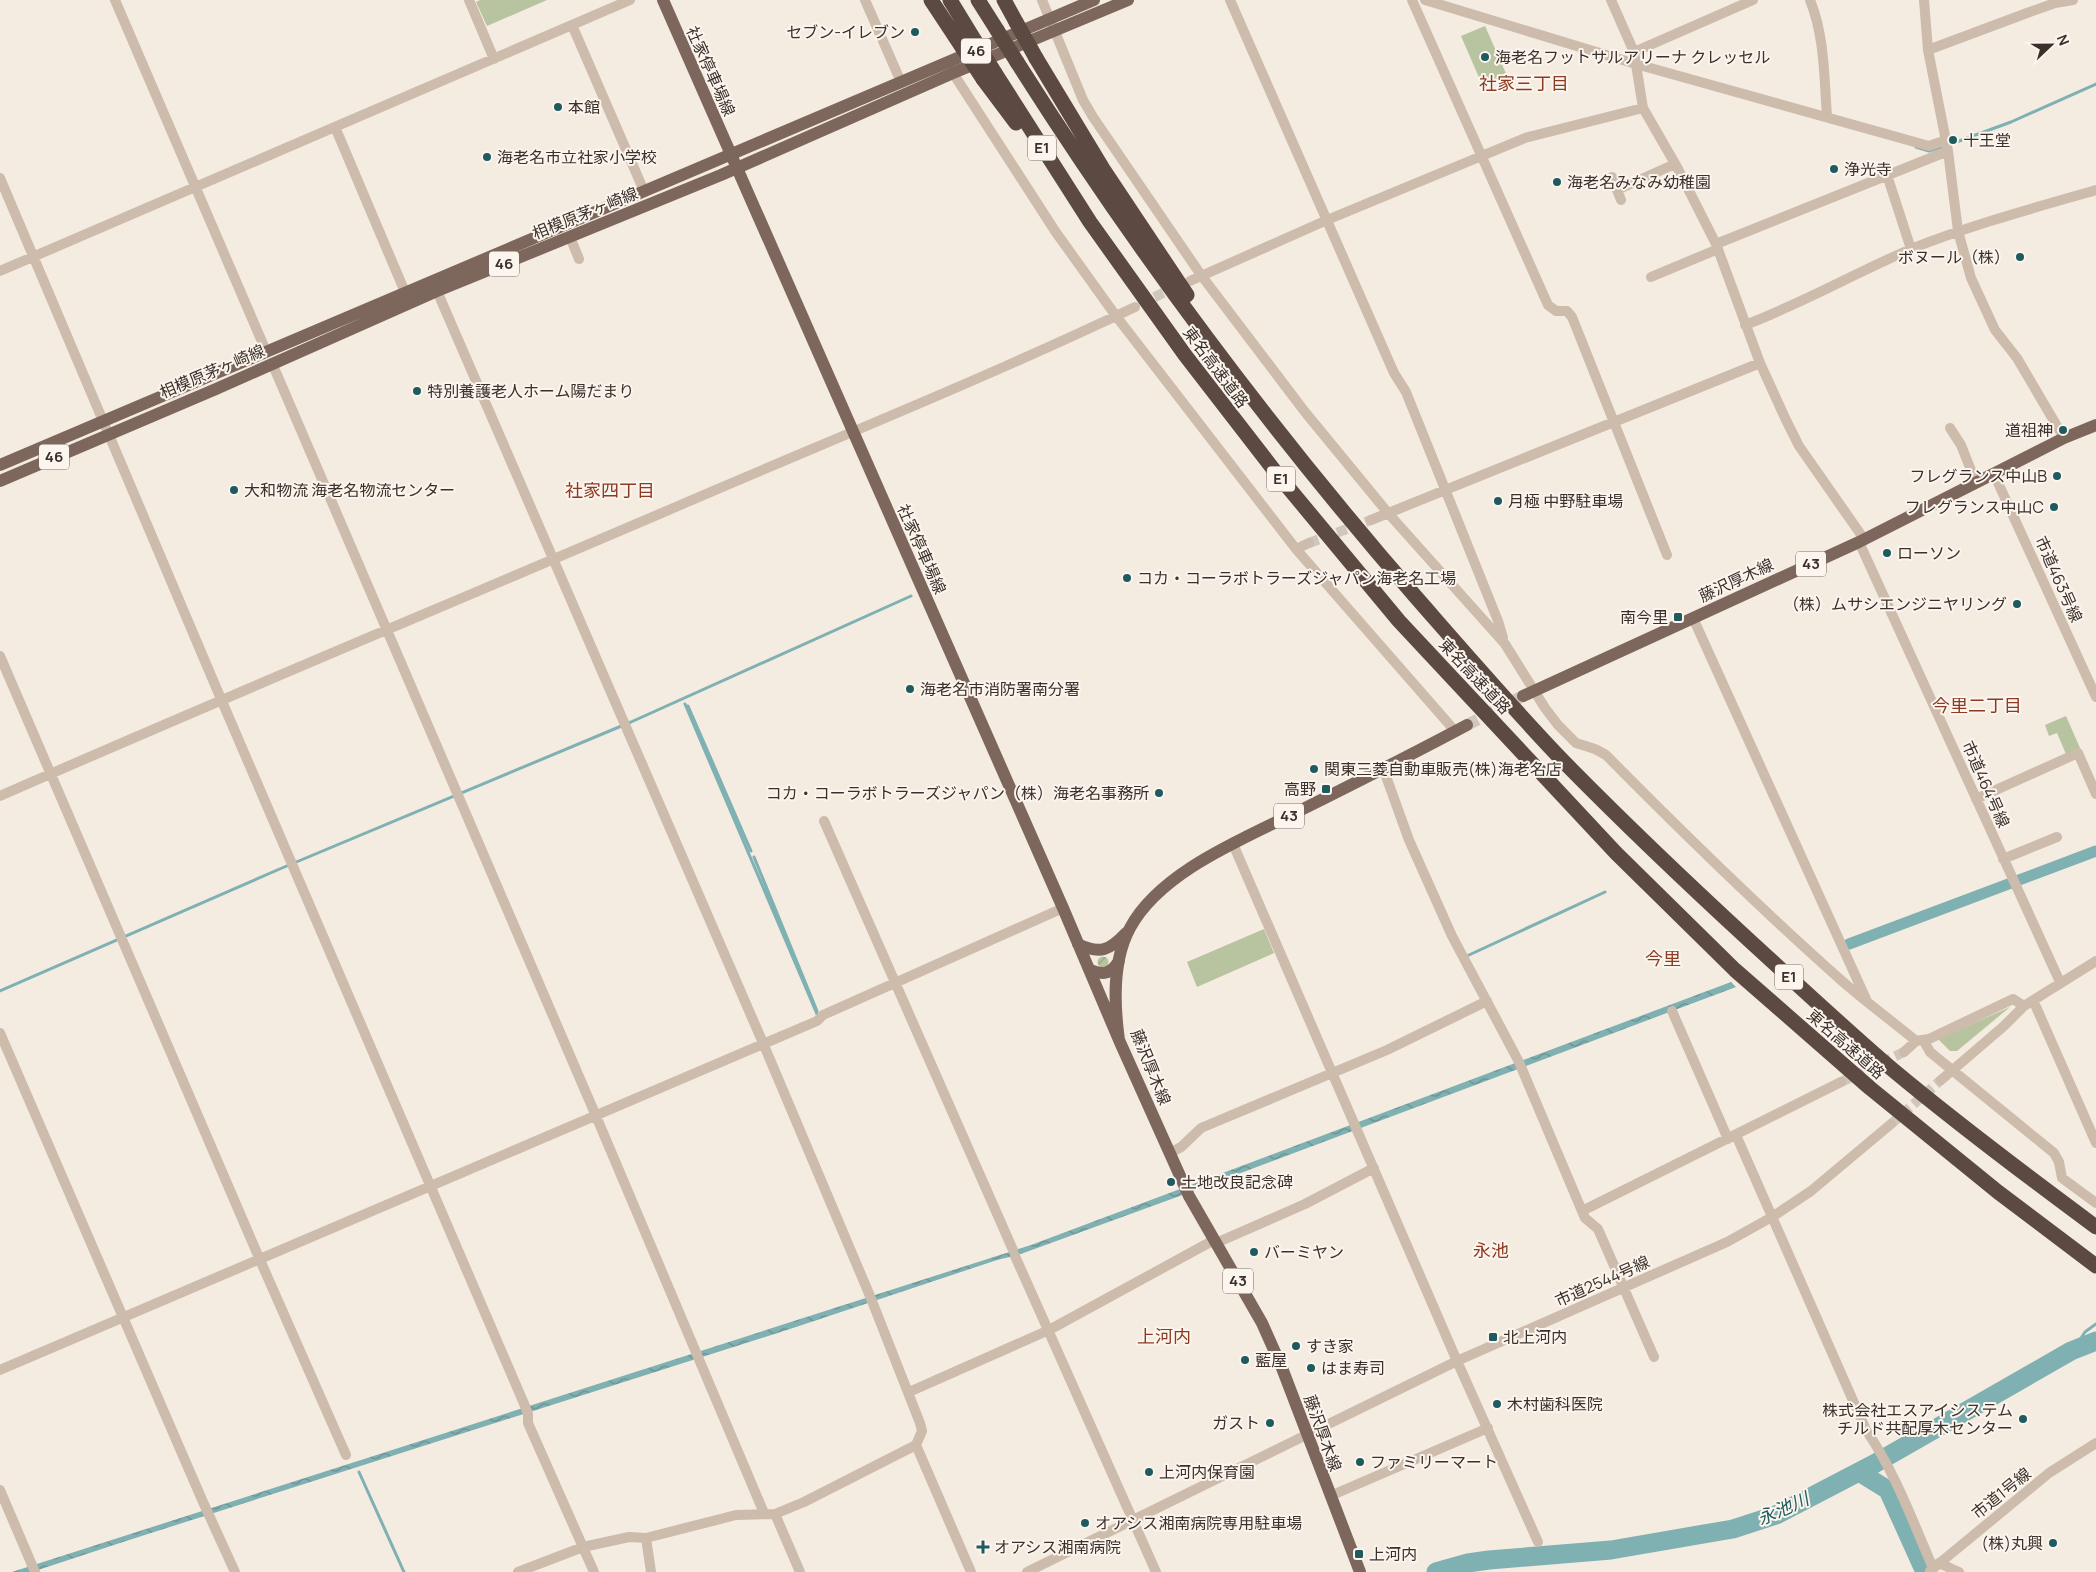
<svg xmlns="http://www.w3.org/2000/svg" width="2096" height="1572" font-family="Manrope,'Noto Sans JP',sans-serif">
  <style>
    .green { fill: #b8c4a0 }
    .garden { fill: url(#garden-furrows) }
    .water { fill: url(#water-waves) }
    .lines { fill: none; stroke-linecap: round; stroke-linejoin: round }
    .stream { stroke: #7fb0b2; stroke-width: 3 }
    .canal { stroke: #7fb0b2; stroke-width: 11 }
    .river { stroke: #7fb0b2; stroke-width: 19 }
    .minor-tunnel { stroke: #cfc6bd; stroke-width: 10; stroke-dasharray: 10 5; stroke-linecap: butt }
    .major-tunnel { stroke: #cfc6bd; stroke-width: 12; stroke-dasharray: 12 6; stroke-linecap: butt }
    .minor { stroke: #cdbbac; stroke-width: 10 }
    .major { stroke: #7d675c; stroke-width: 12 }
    .highway { stroke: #5c4a42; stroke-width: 15 }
    .highway-bridge { stroke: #5c4a42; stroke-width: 15 }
    .poi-dot { fill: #1f5a5e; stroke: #fbf5ee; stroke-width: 2 }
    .labels { text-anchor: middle; stroke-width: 4; stroke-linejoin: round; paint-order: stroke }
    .shield { fill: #fbf5ee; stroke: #756b66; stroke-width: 1 }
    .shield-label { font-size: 15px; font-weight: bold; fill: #3b302b }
    .poi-label { font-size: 16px; fill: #3b302b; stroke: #fbf5ee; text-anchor: start }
    .street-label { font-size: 16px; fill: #3b302b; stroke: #fbf5ee }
    .neighbourhood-label { font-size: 18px; fill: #8c3b22; stroke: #fbf5ee }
    .water-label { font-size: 18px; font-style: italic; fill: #1f5a5e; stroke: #fbf5ee }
  </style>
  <defs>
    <pattern id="garden-furrows" width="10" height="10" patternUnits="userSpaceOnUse" patternTransform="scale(1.25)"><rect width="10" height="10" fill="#b8c4a0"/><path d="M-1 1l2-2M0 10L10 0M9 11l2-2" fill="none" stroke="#97a083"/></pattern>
    <pattern id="water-waves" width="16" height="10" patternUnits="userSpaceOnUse" patternTransform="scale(1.25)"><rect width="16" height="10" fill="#7fb0b2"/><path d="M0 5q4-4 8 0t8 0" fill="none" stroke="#699091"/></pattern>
  </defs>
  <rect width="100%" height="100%" fill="#f4ebe1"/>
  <path class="green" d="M480,0H547L487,26L476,2Z
    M1485,26L1508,78L1484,89L1461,36Z
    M2066,716L2080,748L2066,754L2057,733L2049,736L2045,725Z
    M1264,929L1274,953L1197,987L1187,962Z
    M2010,1007L1957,1051H1950L1938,1039Z"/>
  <path class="garden" d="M1097.5 962a5.5 5.5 0 1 1 11 0a5.5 5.5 0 1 1-11 0Z"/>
  <path class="water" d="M1731,982L1736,987L1177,1197L1018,1255L997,1260L793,1328L126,1541L41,1569L31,1572H12L1031,1245Z"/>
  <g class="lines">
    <path class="stream" d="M1916,147L1929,151L1951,144L2011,122L2096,84
      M685,704L817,1014
      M688,706L751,851
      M754,857L817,1011
      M1469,955L1605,892
      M0,991L282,868L631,722L911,596
      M2074,1349L2085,1332L2096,1324
      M359,1472L404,1572"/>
    <path class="canal" d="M1849,944L2096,851"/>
    <path class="river" d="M1859,1472L1888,1490L1925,1572
      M1436,1572L1468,1563L1489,1560L1611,1550L1733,1529L1776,1515L1874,1464L2071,1351L2096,1341"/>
    <path class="minor-tunnel" d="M1141,304L1175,287
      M1309,543L1371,520
      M1841,1082L1904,1052
      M1891,1124L1941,1080"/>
    <path class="major-tunnel" d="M1467,725L1523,696"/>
    <path class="minor" d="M115,0L266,351
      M469,0L494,59
      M865,0L901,82
      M1042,0L1083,100L1093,117L1201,275L1305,412L1388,513L1505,644L1545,708L1558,725L1576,743L1595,749L1606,755C1683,833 1761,909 1842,981C1866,1002 1892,1021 1916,1041
      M1230,0L1394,373L1406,392L1498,621L1503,638
      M1412,0L1548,305L1556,311H1567L1572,317L1667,555
      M1425,0L1636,64L1929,146L1946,140
      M1611,0L1634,52L1643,108L1677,167L1716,244L1760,363L1786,420L1799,446L1864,539
      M1810,0C1825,37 1824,78 1827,116
      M1924,0L1928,50L1948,151L1958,231L1971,278L1995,330L2017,358L2064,438
      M572,25L644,191
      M1928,50L2027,13L2055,3L2073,0
      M1634,52L1753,0
      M953,73L1055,231L1116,316L1296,549L1455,731
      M335,127L405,292
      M1887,175L1911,249
      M1612,177L1621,200
      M0,178L221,699L525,1406L528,1414V1423L594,1572
      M1617,190L1675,164
      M570,237L579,259
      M1716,244L1948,151
      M0,271L630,0
      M1651,277L1718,249
      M1190,281L1327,220L1525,138L1643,108
      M437,291L763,1043L870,1296L920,1423L922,1431L916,1445L971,1572
      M1745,325C1803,303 1855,273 1911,249C1971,225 2034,208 2096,190
      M272,363L596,1116L764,1513
      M1950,428L1961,445L1976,483
      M1994,474L2096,697
      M1371,520L1760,363
      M1859,542L2060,982
      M1296,549L1309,543
      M1693,618L1866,999
      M0,656L260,1260L346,1455
      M1383,768L1409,840L1452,936L1519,1062L1582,1211L1585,1218L1598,1229L1654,1357
      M0,796C227,696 457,601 685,503C836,438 988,377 1135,307
      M1976,799L2078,753L2096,794
      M824,821L1013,1250
      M1233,844L1457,1361L1538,1542
      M2003,859L2057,837
      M2033,1000L2096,1143
      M1672,1011L1728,1139
      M0,1033L203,1502L235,1572
      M1924,1041L1930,1052L2054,1153L2059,1162L2062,1178L2096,1203
      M1904,1052L1916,1041L1929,1039L2013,999L2024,1006
      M1941,1080L2004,1026L2024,1006L2096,961
      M1736,1135L1866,1430C1895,1472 1913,1522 1933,1568
      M1170,1153L1181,1147L1201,1128L1387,1050L1487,1001
      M1582,1211L1841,1082
      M1216,1243L1305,1204L1374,1168
      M1015,1256L1156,1572
      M0,1370L817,1021L823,1015L1063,908
      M909,1392L1049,1330L1214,1240
      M0,1490L35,1572
      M1330,1496L1488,1428
      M775,1514L800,1572
      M646,1538L651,1572
      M1939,1563L1959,1572
      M1930,1571L2049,1473L2096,1443
      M518,1572L583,1547L629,1537L646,1538L736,1515L775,1514L804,1502L916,1445
      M1027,1572L1457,1361L1727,1242L1772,1217L1811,1191L1891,1124"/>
    <path class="major" d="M663,0L1063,908L1119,1040
      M0,465L1094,0
      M0,481L216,389L437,291L721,175L953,73L1128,0
      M1523,696L1859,542L2064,438L2096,425
      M1078,944C1100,955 1110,950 1126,933
      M1089,969C1103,976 1111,974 1119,961
      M1360,1572L1282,1368L1262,1323L1189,1196L1119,1040C1114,1004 1112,961 1130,928C1161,870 1248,837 1305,808C1359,781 1413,754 1467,725"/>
    <path class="highway" d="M931,0L962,47
      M950,0L975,41
      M978,0L997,30
      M1004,0L1016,22
      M1036,58L1103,169L1187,295
      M1017,62C1136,250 1269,428 1415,596C1464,652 1513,709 1565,763C1625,824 1687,883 1750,941C1797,984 1844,1028 1893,1070C1959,1125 2027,1176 2096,1227
      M995,73L1090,222L1185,355L1277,474L1399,621L1616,853L1735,970L1870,1088L1998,1192L2096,1266
      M983,79L1016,123"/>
    <path class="highway-bridge" d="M1016,22L1036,58
      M997,30L1017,62
      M975,41L995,73
      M962,47L983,79"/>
  </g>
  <g class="poi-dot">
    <circle cx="915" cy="32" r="5"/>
    <circle cx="1485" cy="57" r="5"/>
    <circle cx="558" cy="107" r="5"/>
    <circle cx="1953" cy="140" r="5"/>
    <circle cx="487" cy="157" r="5"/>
    <circle cx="1834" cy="169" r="5"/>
    <circle cx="1557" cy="182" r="5"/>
    <circle cx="2020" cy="257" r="5"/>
    <circle cx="417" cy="391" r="5"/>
    <circle cx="2063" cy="430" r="5"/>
    <circle cx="2057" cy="476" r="5"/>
    <circle cx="234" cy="490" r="5"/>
    <circle cx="1498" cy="501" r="5"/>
    <circle cx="2054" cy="507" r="5"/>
    <circle cx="1887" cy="553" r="5"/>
    <circle cx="1127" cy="578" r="5"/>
    <circle cx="2017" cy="604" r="5"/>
    <rect x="1673" y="612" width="10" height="10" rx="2.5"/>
    <circle cx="910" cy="689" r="5"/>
    <circle cx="1314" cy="769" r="5"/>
    <rect x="1321" y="784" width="10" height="10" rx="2.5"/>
    <circle cx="1159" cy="793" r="5"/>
    <circle cx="1171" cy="1182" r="5"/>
    <circle cx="1254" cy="1252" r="5"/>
    <rect x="1488" y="1332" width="10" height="10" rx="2.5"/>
    <circle cx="1296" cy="1346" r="5"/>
    <circle cx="1245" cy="1360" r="5"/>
    <circle cx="1311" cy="1368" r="5"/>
    <circle cx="1497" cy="1404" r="5"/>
    <circle cx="2023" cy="1419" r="5"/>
    <circle cx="1270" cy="1423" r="5"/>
    <circle cx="1360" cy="1462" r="5"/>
    <circle cx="1149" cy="1472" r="5"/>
    <circle cx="1085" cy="1523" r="5"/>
    <circle cx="2053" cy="1543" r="5"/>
    <path d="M980.5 1539.5h5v5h5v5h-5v5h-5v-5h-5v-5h5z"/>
    <rect x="1354" y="1549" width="10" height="10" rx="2.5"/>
  </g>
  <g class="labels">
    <g class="shield">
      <rect x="961" y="38.5" width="30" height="25" rx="4"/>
      <rect x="1028" y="135.5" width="28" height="25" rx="4"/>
      <rect x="489" y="251.5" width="30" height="25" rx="4"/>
      <rect x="39" y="444.5" width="30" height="25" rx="4"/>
      <rect x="1267" y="466.5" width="28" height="25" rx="4"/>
      <rect x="1796" y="551.5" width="30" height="25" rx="4"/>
      <rect x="1274" y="803.5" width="30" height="25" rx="4"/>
      <rect x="1775" y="964.5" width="28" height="25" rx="4"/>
      <rect x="1223" y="1268.5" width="30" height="25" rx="4"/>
    </g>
    <g class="shield-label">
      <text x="976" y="56">46</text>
      <text x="1042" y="153">E1</text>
      <text x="504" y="269">46</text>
      <text x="54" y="462">46</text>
      <text x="1281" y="484">E1</text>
      <text x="1811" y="569">43</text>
      <text x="1289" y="821">43</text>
      <text x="1789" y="982">E1</text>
      <text x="1238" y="1286">43</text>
    </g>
    <g class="poi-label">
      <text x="905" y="38" text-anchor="end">セブン-イレブン</text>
      <text x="1495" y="63">海老名フットサルアリーナ クレッセル</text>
      <text x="568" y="113">本館</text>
      <text x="1963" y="146">十王堂</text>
      <text x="497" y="163">海老名市立社家小学校</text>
      <text x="1844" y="175">浄光寺</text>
      <text x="1567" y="188">海老名みなみ幼稚園</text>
      <text x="2010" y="263" text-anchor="end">ボヌール（株）</text>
      <text x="427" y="397">特別養護老人ホーム陽だまり</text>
      <text x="2053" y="436" text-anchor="end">道祖神</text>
      <text x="2047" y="482" text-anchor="end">フレグランス中山B</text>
      <text x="244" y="496">大和物流 海老名物流センター</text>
      <text x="1508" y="507">月極 中野駐車場</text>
      <text x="2044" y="513" text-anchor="end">フレグランス中山C</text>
      <text x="1897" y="559">ローソン</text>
      <text x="1137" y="584">コカ・コーラボトラーズジャパン海老名工場</text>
      <text x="2007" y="610" text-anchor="end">（株）ムサシエンジニヤリング</text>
      <text x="1668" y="623" text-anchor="end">南今里</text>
      <text x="920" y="695">海老名市消防署南分署</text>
      <text x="1324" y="775">関東三菱自動車販売(株)海老名店</text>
      <text x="1316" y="795" text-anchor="end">高野</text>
      <text x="1149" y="799" text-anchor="end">コカ・コーラボトラーズジャパン（株）海老名事務所</text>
      <text x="1181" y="1188">土地改良記念碑</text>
      <text x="1264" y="1258">バーミヤン</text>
      <text x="1503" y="1343">北上河内</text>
      <text x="1306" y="1352">すき家</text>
      <text x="1255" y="1366">藍屋</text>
      <text x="1321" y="1374">はま寿司</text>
      <text x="1507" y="1410">木村歯科医院</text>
      <text x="2013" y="1416" text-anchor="end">株式会社エスアイシステム<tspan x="2013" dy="18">チルド共配厚木センター</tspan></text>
      <text x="1260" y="1429" text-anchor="end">ガスト</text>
      <text x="1370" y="1468">ファミリーマート</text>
      <text x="1159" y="1478">上河内保育園</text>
      <text x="1095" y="1529">オアシス湘南病院専用駐車場</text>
      <text x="2043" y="1549" text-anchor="end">(株)丸興</text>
      <text x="994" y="1553">オアシス湘南病院</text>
      <text x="1369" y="1560">上河内</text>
    </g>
    <g class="street-label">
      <text transform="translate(711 71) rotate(66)" y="6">社家停車場線</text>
      <text transform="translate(585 213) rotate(-22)" y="6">相模原茅ヶ崎線</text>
      <text transform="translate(1216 367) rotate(53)" y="6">東名高速道路</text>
      <text transform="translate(212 371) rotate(-23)" y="6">相模原茅ヶ崎線</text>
      <text transform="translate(922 549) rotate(66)" y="6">社家停車場線</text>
      <text transform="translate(2059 579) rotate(66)" y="6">市道463号線</text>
      <text transform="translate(1736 580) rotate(-25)" y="6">藤沢厚木線</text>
      <text transform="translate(1475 676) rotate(47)" y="6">東名高速道路</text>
      <text transform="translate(1986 784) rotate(66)" y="6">市道464号線</text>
      <text transform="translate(1846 1044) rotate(41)" y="6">東名高速道路</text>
      <text transform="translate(1151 1067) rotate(68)" y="6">藤沢厚木線</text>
      <text transform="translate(1602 1281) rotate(-24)" y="6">市道2544号線</text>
      <text transform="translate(1323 1433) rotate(70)" y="6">藤沢厚木線</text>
      <text transform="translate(2001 1493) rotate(-39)" y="6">市道1号線</text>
    </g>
    <g class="neighbourhood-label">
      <text x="1524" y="90">社家三丁目</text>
      <text x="610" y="497">社家四丁目</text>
      <text x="1977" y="712">今里二丁目</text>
      <text x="1663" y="965">今里</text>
      <text x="1491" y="1257">永池</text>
      <text x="1164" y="1343">上河内</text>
    </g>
    <g class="water-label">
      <text transform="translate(1783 1509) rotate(-24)" y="6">永池川</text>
    </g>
  </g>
  <g transform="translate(2051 45) rotate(68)" stroke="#fbf5ee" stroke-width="4" paint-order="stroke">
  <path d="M0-4L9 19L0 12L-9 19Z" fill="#3b302b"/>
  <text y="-8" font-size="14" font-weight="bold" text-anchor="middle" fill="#3b302b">N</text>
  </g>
</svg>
